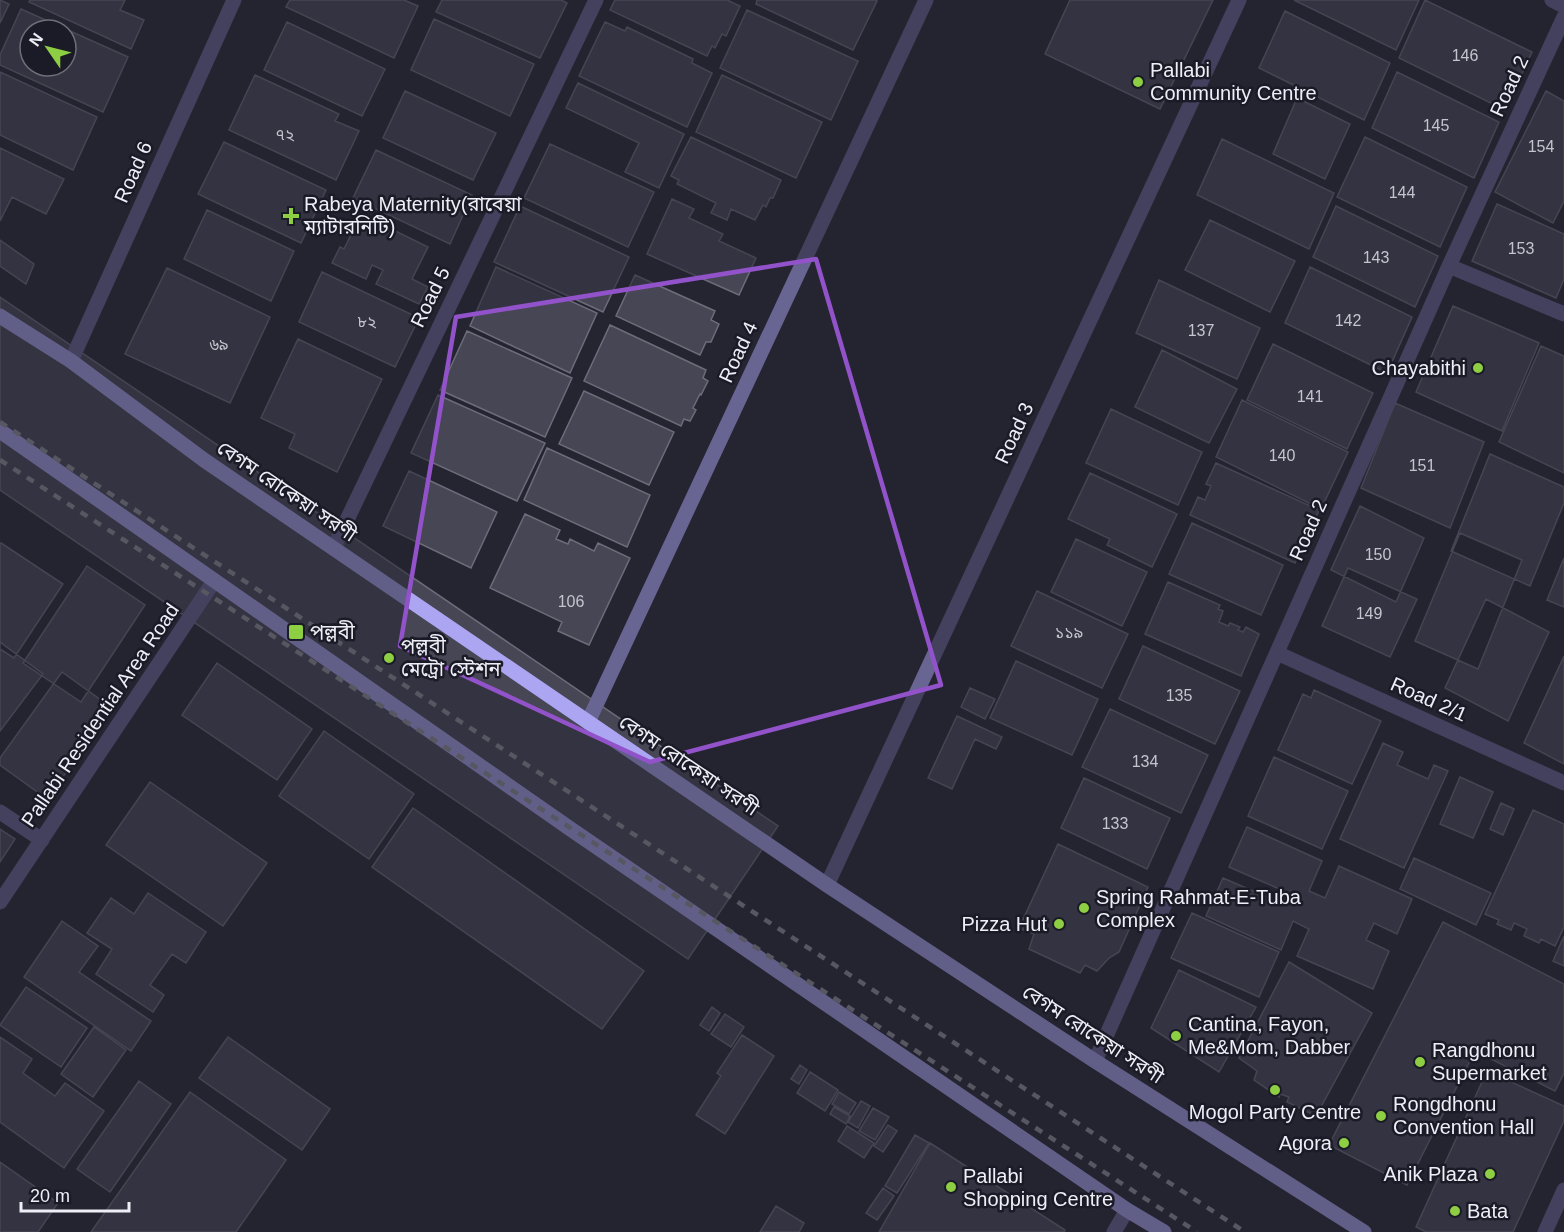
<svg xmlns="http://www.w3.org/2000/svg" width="1564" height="1232" font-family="Arial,'Noto Sans Bengali',sans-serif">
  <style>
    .building { fill: #474654; stroke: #6c6c7b; stroke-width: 1.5; fill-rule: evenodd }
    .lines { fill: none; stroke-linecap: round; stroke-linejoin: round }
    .minor { stroke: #686592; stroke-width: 15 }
    .major { stroke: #aca6f2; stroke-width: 15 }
    .rail { stroke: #94949e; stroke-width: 4.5; stroke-dasharray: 8 8; stroke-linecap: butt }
    .marked { fill: none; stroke: #9253ca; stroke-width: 4.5; stroke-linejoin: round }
    .poi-dot { fill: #8ece43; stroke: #1b1a27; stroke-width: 2 }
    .labels { text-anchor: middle; stroke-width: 5; stroke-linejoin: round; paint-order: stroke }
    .number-label { font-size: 16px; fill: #c4c4ce }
    .poi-label { font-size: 20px; fill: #eeeef6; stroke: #1b1a27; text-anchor: start }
    .street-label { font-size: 20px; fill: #eeeef6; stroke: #1b1a27 }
  </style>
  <rect width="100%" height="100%" fill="#252431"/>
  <path class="building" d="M0,0L9,4L0,23Z
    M30,0H125L120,10L144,20L131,49L29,2Z
    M290,0H404L418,6L394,58L286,7Z
    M442,0H561L567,3L540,58L436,12Z
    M615,0H727L740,6L726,36L722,34L715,48L712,46L707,56L610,10Z
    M757,0H875L877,1L853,50L756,4Z
    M1070,0H1213L1160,109L1045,54Z
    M1294,0H1419L1396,50Z
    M1425,0L1532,52L1505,110L1399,58Z
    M21,9L128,57L103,112L0,65V55ZM30,30H66V66H30Z
    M747,10L858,61L831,120L720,68Z
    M1285,11L1390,63L1364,120L1259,68Z
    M434,19L534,64L510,116L411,70Z
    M287,22L385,69L362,116L264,70Z
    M605,22L625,31L627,27L693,59L692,63L712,73L687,127L579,76Z
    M0,72L97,117L73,170L0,135Z
    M1397,72L1499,122L1474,178L1372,128Z
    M255,75L339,114L335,121L359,131L336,180L229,130Z
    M722,75L822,122L796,178L696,132Z
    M578,83L684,134L659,188L625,172L639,143L566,108Z
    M405,91L496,133L473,180L383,138Z
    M1546,91L1564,101V201L1553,223L1495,192Z
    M1297,98L1350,124L1325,179L1273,154Z
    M691,137L781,180L773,198H770L766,207L763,205L755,220L731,209L727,220L711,213L716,203L677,184L679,180L671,176Z
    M1365,137L1467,187L1440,247L1337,197Z
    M1222,139L1334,193L1309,249L1197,195Z
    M224,142L326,190L301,243L198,194Z
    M550,144L654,192L628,247L524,198Z
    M0,148L64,179L46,214L12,197L0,221Z
    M376,150L472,195L450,244L353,198Z
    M672,199L694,209L689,218L723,234L719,241L756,258L739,295L647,254Z
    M1497,204L1564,234V279L1556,298L1472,261Z
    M520,206L629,257L603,312L494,262Z
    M1336,206L1438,256L1415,307L1313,257Z
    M207,210L294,251L271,301L184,259Z
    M361,214L428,247L412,279L428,287L419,304L376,284L383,270L372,265L366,279L332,263L340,247L344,249Z
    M1210,220L1295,261L1270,312L1185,270Z
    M0,240L34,264L26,284L0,266Z
    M496,267L597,313L570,373L470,326Z
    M1310,267L1412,317L1387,373L1285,323Z
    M167,268L270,317L230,403L125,354Z
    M322,272L419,318L395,367L299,322Z
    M635,275L715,311L711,320L719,324L711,342H706L700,355L616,316Z
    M1159,280L1260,328L1237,379L1136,333Z
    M0,297L778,826L688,959L0,490Z
    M1453,306L1539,343L1502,431L1416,392Z
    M610,325L706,370L703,378L708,381L701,395L700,394L693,408L696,410L690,421L684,419L681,426L584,381Z
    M467,331L572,378L545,437L440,390Z
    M298,339L382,379L337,472L289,448L295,434L261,418Z
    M1273,344L1373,393L1347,449L1247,400Z
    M1541,346L1564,356V473L1499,442Z
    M1162,350L1237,389L1209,443L1135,407Z
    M584,391L674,432L649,485L559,444Z
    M438,395L545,443L517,501L411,453Z
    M1242,400L1348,452L1321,509L1216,457Z
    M1395,403L1484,442L1450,528L1361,488Z
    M1111,409L1202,452L1178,505L1086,463Z
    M547,448L650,495L627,547L524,500Z
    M1490,454L1564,487V503L1530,586L1451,551Z
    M1216,463L1319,510L1295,563L1190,515L1198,497L1205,500L1211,486L1206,484Z
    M409,471L497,512L471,568L383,526Z
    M1090,473L1177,514L1152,567L1107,545L1110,539L1068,519Z
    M1360,506L1424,538L1396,602L1331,570Z
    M525,514L560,530L556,539L568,544L570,539L594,551L598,543L630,558L589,645L558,631L562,622L490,588Z
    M1192,523L1283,565L1261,615L1169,574Z
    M1460,533L1522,560L1478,669L1415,641Z
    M1076,539L1147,572L1122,626L1051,592Z
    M1,543L63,584L14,658L0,649V544Z
    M1564,558V607L1547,600Z
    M87,566L145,605L81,702L23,663Z
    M1348,568L1417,599L1390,657L1322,626Z
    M1168,582L1220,605L1218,609L1223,611L1219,622L1228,626L1230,623L1240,627L1238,630L1243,632L1246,627L1259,634L1241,676L1145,634Z
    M1037,591L1128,634L1102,688L1011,646Z
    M1486,599L1549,632L1508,721L1445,688Z
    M0,642L43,674L0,731Z
    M1143,646L1240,691L1215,744L1119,699Z
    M1564,656V764L1524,743Z
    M1016,661L1098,699L1072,755L990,718Z
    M217,663L312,729L277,780L182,715Z
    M62,672L112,708L47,799L0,765V758Z
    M970,688L995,699L985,719L961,707Z
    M1314,690L1381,721L1352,784L1278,750L1303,694L1311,698Z
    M1110,709L1208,755L1181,813L1082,767Z
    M957,716L1002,737L996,749L975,739L952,789L928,778Z
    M324,731L414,794L369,859L279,796Z
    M1383,743L1403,752L1397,765L1428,779L1434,765L1448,771L1404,868L1340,839Z
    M1274,757L1348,791L1322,849L1248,816Z
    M1460,777L1493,792L1473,838L1440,824Z
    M1084,778L1170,818L1147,869L1061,828Z
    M150,782L267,863L223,926L106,845Z
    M1501,803L1514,809L1503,835L1490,829Z
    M413,808L644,971L602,1029L372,867Z
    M1533,810L1564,824V927L1555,946L1541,939L1539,943L1524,936L1527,929L1514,923L1511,930L1497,924L1499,920L1485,914Z
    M1247,827L1322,861L1309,891L1325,898L1339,866L1412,899L1397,934L1374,923L1366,940L1389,951L1373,989L1297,956L1309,929L1293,921L1281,950L1206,916L1223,878L1279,902L1284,891L1229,867Z
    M0,829L15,839L0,862Z
    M1058,844L1148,887L1119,952L1109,958L1097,971L1085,965L1080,973L1029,949L1034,934L1019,928Z
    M1414,858L1491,893L1476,925L1400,889Z
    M148,893L206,932L186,963L172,954L150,985L164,995L153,1012L96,974L112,949L87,933L111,898L134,914Z
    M1192,913L1279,952L1259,997L1171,958Z
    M62,921L98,946L79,972L151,1021L131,1051L24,977Z
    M1443,922L1564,984V1073L1555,1091L1475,1051L1407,1185L1329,1145Z
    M1564,936V966L1553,961Z
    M1289,962L1372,1013L1316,1116L1287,1102L1289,1097L1280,1094L1279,1097L1254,1080L1257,1071L1239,1058Z
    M1179,970L1256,1007L1219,1072L1151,1028Z
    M26,987L87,1028L61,1067L0,1025Z
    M712,1007L720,1013L709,1031L700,1025Z
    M725,1014L744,1027L731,1047L711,1034Z
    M94,1027L126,1050L93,1097L61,1074Z
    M742,1035L774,1056L725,1134L696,1115L721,1076L717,1073Z
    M0,1037L32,1059L23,1073L55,1096L65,1083L104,1111L64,1168L0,1122Z
    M228,1037L330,1109L302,1150L199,1078Z
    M800,1065L807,1070L799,1084L791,1079Z
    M1487,1071L1564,1106V1121L1513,1232H1426L1416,1227Z
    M810,1072L838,1090L825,1111L797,1093Z
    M139,1081L171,1104L110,1192L77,1169Z
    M190,1092L286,1160L236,1232H91Z
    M839,1092L856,1103L849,1114L832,1104Z
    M861,1101L870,1106L858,1128L848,1122Z
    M834,1107L850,1116L846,1124L830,1114Z
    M873,1108L889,1117L875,1140L859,1131Z
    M888,1125L897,1131L883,1152L874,1146Z
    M847,1126L874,1143L864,1158L838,1141Z
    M915,1135L929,1143L897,1193L885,1186Z
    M930,1143L1065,1230L1064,1232H879Z
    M0,1162L58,1203L38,1232H0Z
    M883,1188L894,1196L877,1220L866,1213Z
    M776,1206L804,1223L799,1232H760Z"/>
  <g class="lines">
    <path class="minor" d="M1552,0L1564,6
      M1449,266L1564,314
      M71,361L234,0
      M334,547L596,0
      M1277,653L1564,783
      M588,722L926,0
      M0,812L42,840
      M827,885L1239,0
      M0,902L214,581
      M1095,1061L1449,266L1564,17
      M1114,1232L1127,1210
      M1545,1232L1564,1190"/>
    <path class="major" d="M0,316L71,361L204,460L827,885L1095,1061L1364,1232
      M0,431L572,830L1127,1210L1164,1232"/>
    <path class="rail" d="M0,422L1245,1232
      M0,460L1197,1232"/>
  </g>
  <path d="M0 0H1564V1232H0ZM816,259L941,685L650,762L400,646L456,317Z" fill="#252431" fill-opacity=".55" fill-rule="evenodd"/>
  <path class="marked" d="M816,259L941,685L650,762L400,646L456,317Z"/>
  <g class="poi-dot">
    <circle cx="1138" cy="82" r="6"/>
    <path d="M288 207h6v6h6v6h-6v6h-6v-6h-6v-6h6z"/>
    <circle cx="1478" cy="368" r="6"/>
    <rect x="288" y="624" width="16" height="16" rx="3"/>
    <circle cx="389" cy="658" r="6"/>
    <circle cx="1084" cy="908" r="6"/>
    <circle cx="1059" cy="924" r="6"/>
    <circle cx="1176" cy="1036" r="6"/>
    <circle cx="1420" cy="1062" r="6"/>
    <circle cx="1275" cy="1090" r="6"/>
    <circle cx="1381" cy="1116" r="6"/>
    <circle cx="1344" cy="1143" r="6"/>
    <circle cx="1490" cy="1174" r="6"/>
    <circle cx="951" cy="1187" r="6"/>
    <circle cx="1455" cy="1211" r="6"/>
  </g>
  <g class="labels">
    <g class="number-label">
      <text x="1465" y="61">146</text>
      <text x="1436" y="131">145</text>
      <text x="285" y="140">৭২</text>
      <text x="1541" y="152">154</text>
      <text x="1402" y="198">144</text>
      <text x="1521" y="254">153</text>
      <text x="1376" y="263">143</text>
      <text x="1348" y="326">142</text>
      <text x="367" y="327">৮২</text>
      <text x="1201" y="336">137</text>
      <text x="219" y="350">৬৯</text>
      <text x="1310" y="402">141</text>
      <text x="1282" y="461">140</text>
      <text x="1422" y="471">151</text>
      <text x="1378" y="560">150</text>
      <text x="571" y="607">106</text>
      <text x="1369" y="619">149</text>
      <text x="1069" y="638">১১৯</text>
      <text x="1179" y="701">135</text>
      <text x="1145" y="767">134</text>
      <text x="1115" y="829">133</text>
    </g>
    <g class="poi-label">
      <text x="1150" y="77">Pallabi<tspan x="1150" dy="23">Community Centre</tspan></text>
      <text x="304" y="211">Rabeya Maternity(রাবেয়া<tspan x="304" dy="23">ম্যাটারনিটি)</tspan></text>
      <text x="1466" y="375" text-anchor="end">Chayabithi</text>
      <text x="310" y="639">পল্লবী</text>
      <text x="401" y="653">পল্লবী<tspan x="401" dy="23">মেট্রো স্টেশন</tspan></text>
      <text x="1096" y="904">Spring Rahmat-E-Tuba<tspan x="1096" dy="23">Complex</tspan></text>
      <text x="1047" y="931" text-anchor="end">Pizza Hut</text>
      <text x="1188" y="1031">Cantina, Fayon,<tspan x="1188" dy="23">Me&amp;Mom, Dabber</tspan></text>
      <text x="1432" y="1057">Rangdhonu<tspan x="1432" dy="23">Supermarket</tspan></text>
      <text x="1393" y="1111">Rongdhonu<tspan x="1393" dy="23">Convention Hall</tspan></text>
      <text x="1275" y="1119" text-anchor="middle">Mogol Party Centre</text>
      <text x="1332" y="1150" text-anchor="end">Agora</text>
      <text x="1478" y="1181" text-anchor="end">Anik Plaza</text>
      <text x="963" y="1183">Pallabi<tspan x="963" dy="23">Shopping Centre</tspan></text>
      <text x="1467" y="1218">Bata</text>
    </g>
    <g class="street-label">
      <text transform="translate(1509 86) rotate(-65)" y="7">Road 2</text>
      <text transform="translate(133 172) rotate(-66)" y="7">Road 6</text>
      <text transform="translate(430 297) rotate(-64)" y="7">Road 5</text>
      <text transform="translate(738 352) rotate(-65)" y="7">Road 4</text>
      <text transform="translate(1014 433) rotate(-65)" y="7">Road 3</text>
      <text transform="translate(287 491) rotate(34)" y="7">বেগম রোকেয়া সরণী</text>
      <text transform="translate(1308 530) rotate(-66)" y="7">Road 2</text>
      <text transform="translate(1429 699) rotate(24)" y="7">Road 2/1</text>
      <text transform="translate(100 715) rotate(-56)" y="7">Pallabi Residential Area Road</text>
      <text transform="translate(689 765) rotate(34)" y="7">বেগম রোকেয়া সরণী</text>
      <text transform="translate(1093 1034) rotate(33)" y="7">বেগম রোকেয়া সরণী</text>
    </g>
  </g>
  <g transform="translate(48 48) rotate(305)"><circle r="28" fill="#1b1a27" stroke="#6f6f7a" stroke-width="1.5"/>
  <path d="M0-4.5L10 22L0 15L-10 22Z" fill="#8ece43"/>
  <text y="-9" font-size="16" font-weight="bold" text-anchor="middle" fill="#eeeef6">N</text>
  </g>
  <path d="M21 1202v9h108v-9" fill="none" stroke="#eeeef6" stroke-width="3"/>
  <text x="30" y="1202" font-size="18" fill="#eeeef6" stroke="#1b1a27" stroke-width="4.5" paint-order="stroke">20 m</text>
</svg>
